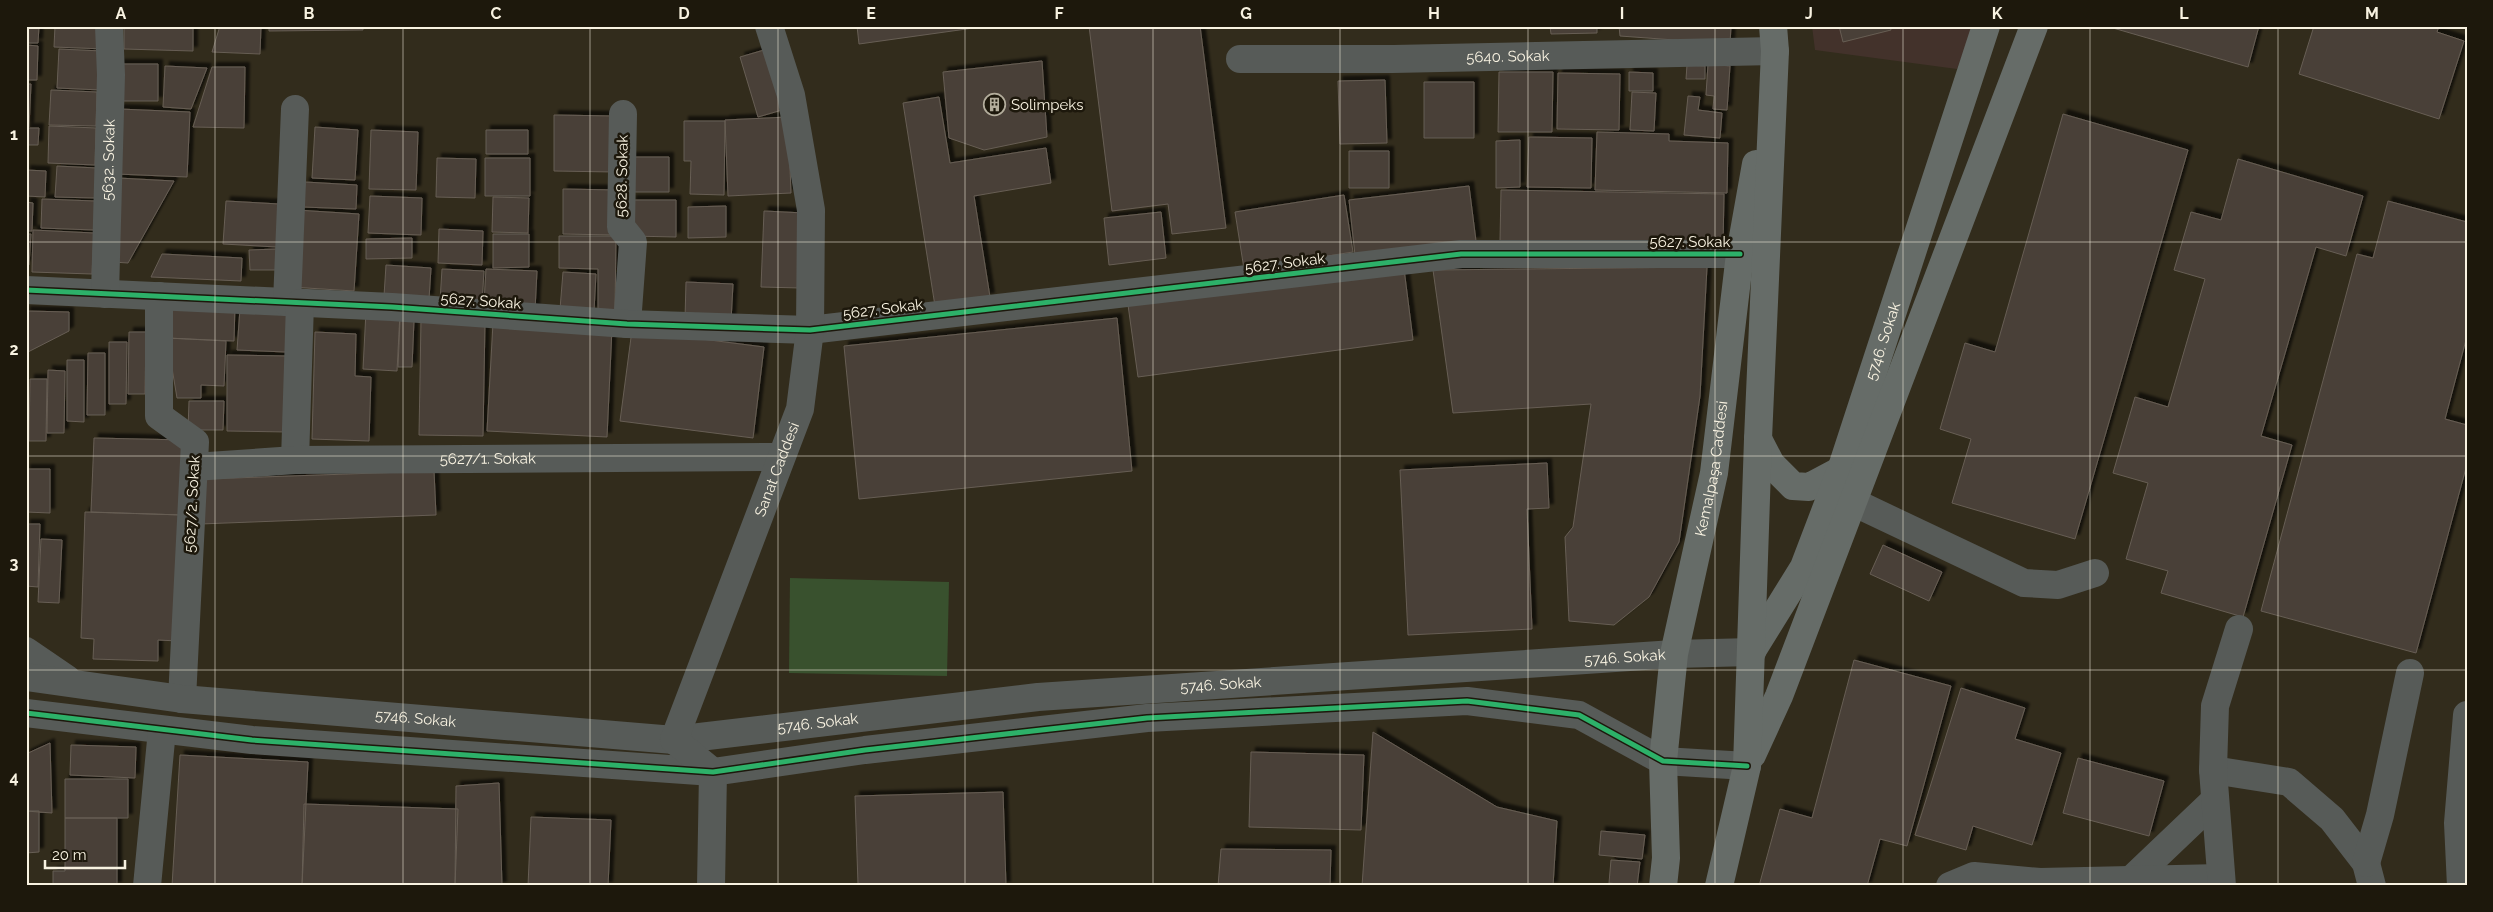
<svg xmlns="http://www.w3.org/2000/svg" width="2493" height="912" font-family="Raleway,sans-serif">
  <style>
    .education { fill: #43322b }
    .green { fill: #39512e }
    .building { fill: #494038; stroke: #675e54; filter: url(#shadow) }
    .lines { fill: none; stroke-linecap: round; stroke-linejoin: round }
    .minor { stroke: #575b58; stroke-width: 28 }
    .major { stroke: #666c68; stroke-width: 28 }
    .cycleway-casing { stroke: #1d180c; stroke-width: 8 }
    .cycleway { stroke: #2db169; stroke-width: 5 }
    .grid { fill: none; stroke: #f8f2e1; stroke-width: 1; stroke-opacity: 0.55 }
    .labels { text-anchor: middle; stroke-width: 5; stroke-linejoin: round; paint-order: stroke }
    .street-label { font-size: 15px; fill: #f8f2e1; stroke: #1d180c }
    .poi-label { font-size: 15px; fill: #f8f2e1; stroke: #1d180c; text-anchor: start }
    .neatline { fill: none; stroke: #f8f2e1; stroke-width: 2 }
    .grid-label { font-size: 16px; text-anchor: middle; font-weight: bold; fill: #f8f2e1 }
  </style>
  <defs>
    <filter id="shadow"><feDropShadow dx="4.5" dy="-4.5" stdDeviation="1" flood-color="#0009"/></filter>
  </defs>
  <rect width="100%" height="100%" fill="#322c1c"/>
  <path class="education" d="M1812,26H1973L1957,69L1815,50Z"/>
  <path class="green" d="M790,578L949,582L947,676L789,673Z"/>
  <path class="building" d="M26,26H39L38,43H26Z
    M55,26H106L105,49L54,47Z
    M124,26H193V51L124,49Z
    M220,26H261L260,54L212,52Z
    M269,26H363V30L269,31Z
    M857,26H988L859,44Z
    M1089,26H1200L1226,228L1172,234L1168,204L1112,211Z
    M1550,26H1597V33L1551,34Z
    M1619,26H1731L1730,44L1620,36Z
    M1839,26H1890L1891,30L1843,42Z
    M2106,26H2259L2248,67Z
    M2314,26H2439L2437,32L2464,41L2439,119L2299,74Z
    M26,45L38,46L37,80H26Z
    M59,49L102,51L101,90L57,88Z
    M764,50L782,110L758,117L740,57Z
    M1042,61L1047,137L984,150L949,138L943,72Z
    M119,64H158V101H119Z
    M1708,64L1730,66L1727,110L1713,109L1714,96L1706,95Z
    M1687,65L1705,66V79H1686Z
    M165,66L207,68L191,109L163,107Z
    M212,67H245L244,128L193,127Z
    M1499,72H1553L1552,132H1498Z
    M1629,72L1653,73V91H1629Z
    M1558,73L1620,74L1619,130L1557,129Z
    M1385,80L1387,143L1340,144L1338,81Z
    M1424,82H1474V138H1424Z
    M26,84H31L29,127H26Z
    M51,90L97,92L96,126L49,125Z
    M1632,92L1656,93L1654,131L1630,130Z
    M1688,96L1700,97L1698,110L1722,113L1720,138L1684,135Z
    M939,97L950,163L1046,148L1051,183L974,196L990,297L935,306L903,103Z
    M119,109L190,112L187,177L117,174Z
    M2063,114L2188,150L2075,539L1952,503L1971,439L1940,429L1965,343L1995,352Z
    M554,115L614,116V172L554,171Z
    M788,117L791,193L728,196L725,120Z
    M684,121H725L724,195L690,194L691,161H684Z
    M49,126L96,128L95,165L48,163Z
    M315,127L358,130L355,180L312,178Z
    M26,128H39L38,145H26Z
    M371,130L418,132L416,190L369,189Z
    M486,130H528V154H486Z
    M1597,132L1669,134V141L1728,143L1727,193L1595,190Z
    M1529,137L1592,138L1591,188L1527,187Z
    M1520,140V187L1496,188V141Z
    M1349,151H1389V188H1349Z
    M626,157H669V192H626Z
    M437,158L476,159L475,198L436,197Z
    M485,158H530V196H485Z
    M2238,159L2363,196L2346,256L2316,247L2261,436L2292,445L2243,617L2161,593L2168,571L2126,559L2148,483L2113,473L2135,397L2168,407L2205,279L2174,270L2191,212L2221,220Z
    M57,166L97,168L96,198L55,197Z
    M26,170L46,171L45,197L26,196Z
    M118,178L174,181L128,263L113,262Z
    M305,182L357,185L356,209L303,207Z
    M1469,186L1476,241L1355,255L1349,200Z
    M563,189L617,190L616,235L563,234Z
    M1501,190L1724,194L1723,245L1500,241Z
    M1344,195L1353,252L1244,269L1235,212Z
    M370,196L422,198L421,235L368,233Z
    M493,197L529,198L528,233L492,232Z
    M42,199L95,201L94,230L41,228Z
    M632,200H676V237L631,236Z
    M226,201L279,204L277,247L223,244Z
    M2388,201L2467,222V336L2445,419L2467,425V464L2416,653L2261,611L2357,254L2373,258Z
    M26,202L33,203L32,231H26Z
    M726,206V237L688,238V207Z
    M296,210L359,214L354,291L291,287Z
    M764,211L804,213L801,288L761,287Z
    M1161,212L1166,258L1109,265L1104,218Z
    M439,229L483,231L482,265L438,263Z
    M33,230L94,233L92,274L32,272Z
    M26,234H31L29,265H26Z
    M493,234H529V267L493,268Z
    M559,236H616L615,311H598V269L559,268Z
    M412,238V258L366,259V239Z
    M277,249L278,270H250L249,250Z
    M162,254L242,258L241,281L151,277Z
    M386,265L431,268L429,299L384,296Z
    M1707,267L1700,396L1679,542L1649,597L1614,625L1569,621L1565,537L1573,527L1591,404L1453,413L1433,270Z
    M442,269L484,271L482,303L440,301Z
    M486,269L537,271L535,310L484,303Z
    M1404,269L1413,340L1138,377L1128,305Z
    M563,272L596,274L594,311L560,309Z
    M686,282L733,284L731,321L685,319Z
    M169,301L235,304L234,341L167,338Z
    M240,309L288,311L286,352L237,350Z
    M26,311L69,312V331L26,353Z
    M366,311L400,313L397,371L363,369Z
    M1117,318L1132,471L859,499L844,346Z
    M400,320H414L412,367H398Z
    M421,320L485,321L483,436L419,435Z
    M493,323L612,328L607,437L487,431Z
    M632,330L764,347L753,438L620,421Z
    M129,332H146L145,394H128Z
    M315,332L356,334L355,376L371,377L369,441L312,439Z
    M167,338L226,341L224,386L201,385V398H177Z
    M109,342H127L126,404H109Z
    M88,353H105V415H87Z
    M227,355L288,356V432L227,431Z
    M67,360H84V422L67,421Z
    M48,370L65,371L64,433H47Z
    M30,379H47L46,441H29Z
    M189,401H224L223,430H188Z
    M94,438L184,440L182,515L91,512Z
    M1547,463L1549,508L1527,509L1532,629L1408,635L1400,470Z
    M26,469H50V513L26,512Z
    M434,471L436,515L200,524L205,479Z
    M85,512L182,515L178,641L158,640V661L93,659L94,639L81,638Z
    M26,524H40L38,587L26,586Z
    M41,539L62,540L59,603L38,602Z
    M1883,545L1942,572L1929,601L1870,574Z
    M1854,660L1951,686L1907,846L1880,839L1867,886H1759L1780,809L1812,818Z
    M1961,688L2025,708L2015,739L2061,753L2032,845L1973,826L1966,850L1915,835Z
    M1373,732L1497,807L1557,821L1553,886H1362Z
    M50,743L52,813L26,811V754Z
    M71,745L136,747L135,778L70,775Z
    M1251,752L1364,755L1361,830L1249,827Z
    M180,755L308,762L302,886H172Z
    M2078,758L2164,781L2149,836L2063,813Z
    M65,779H128V818H65Z
    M499,783L502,886H455L456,786Z
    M1003,792L1006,886L858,884L855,796Z
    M304,804L458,809L455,886H302Z
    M26,811H39V852L26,853Z
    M531,817L611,820L608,886H528Z
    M65,818H117V886H53V871H65Z
    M1601,831L1645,835L1642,859L1599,855Z
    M1221,849L1331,850L1330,886H1218Z
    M1611,860L1640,862L1637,886L1609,883Z"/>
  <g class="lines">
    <g class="minor">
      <path id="s1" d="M1240,59H1393L1775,51"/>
      <path d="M623,114L621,227L633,242L627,324"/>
      <path d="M26,290L392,307L627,324L810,330L1461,254H1740"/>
      <path id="s2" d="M105,294L111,75L109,26"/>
      <path d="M159,296V416L195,442L182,699"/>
      <path d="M287,302L295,109"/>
      <path d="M295,460L300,303"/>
      <path id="s3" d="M194,467L295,460L781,457"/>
      <path d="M1853,502L2024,583L2058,585L2095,573"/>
      <path d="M26,651L67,679"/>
      <path id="s4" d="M26,677L182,699L674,740L1038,697L1674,654L1752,652"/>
      <path d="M26,713L252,740L713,772L865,750L1147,718L1467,701L1579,715L1663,761L1747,766"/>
      <path d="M2213,770L2289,782L2332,819L2366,863L2372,886"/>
      <path d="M2366,863L2380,815L2410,673"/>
      <path d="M2131,880L2215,800"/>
      <path d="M147,886L162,730"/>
      <path id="s5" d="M711,886L713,772L674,740L800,409L810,330L811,210L791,95L769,26"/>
      <path d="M1950,886L1974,876L2040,882L2221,878"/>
      <path d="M2222,886L2213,770L2215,706L2239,629"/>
      <path d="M2461,886L2458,823L2467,715"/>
    </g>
    <g class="major">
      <path d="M1758,439L1771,464L1793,486L1809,487L1841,470"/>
      <path id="s6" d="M1752,651L1804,567L1841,470L1986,26"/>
      <path d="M1752,755L1779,696L2034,26"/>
      <path id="s7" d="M1663,886L1666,858L1663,761L1674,654L1714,473L1740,254L1756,164"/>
      <path d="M1719,886L1747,766L1758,439L1775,51L1773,26"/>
    </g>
    <defs>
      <path id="cycleway" d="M26,290L392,307L627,324L810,330L1461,254H1740
        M26,713L252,740L713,772L865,750L1147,718L1467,701L1579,715L1663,761L1747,766"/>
    </defs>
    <use href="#cycleway" class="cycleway-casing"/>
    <use href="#cycleway" class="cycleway"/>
  </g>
  <path class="grid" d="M215,26V886M403,26V886M590,26V886M778,26V886M965,26V886M1153,26V886M1340,26V886M1528,26V886M1715,26V886M1903,26V886M2090,26V886M2278,26V886M26,242H2467M26,456H2467M26,670H2467"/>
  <defs>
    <symbol id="building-ring" viewBox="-11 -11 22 22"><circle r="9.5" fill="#1d180c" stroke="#b3ad9c" stroke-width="1.5"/><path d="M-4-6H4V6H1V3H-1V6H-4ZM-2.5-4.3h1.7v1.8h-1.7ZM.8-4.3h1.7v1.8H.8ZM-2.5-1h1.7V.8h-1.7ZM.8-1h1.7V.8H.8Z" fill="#b3ad9c"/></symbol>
  </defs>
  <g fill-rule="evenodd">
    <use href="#building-ring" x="982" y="92" width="25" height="25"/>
  </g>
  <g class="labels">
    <g class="street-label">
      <text dy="5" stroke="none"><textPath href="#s1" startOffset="268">5640. Sokak</textPath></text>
      <text dy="5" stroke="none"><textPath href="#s2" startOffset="134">5632. Sokak</textPath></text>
      <text transform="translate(622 176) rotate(-89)" y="5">5628. Sokak</text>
      <text x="1690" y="247">5627. Sokak</text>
      <text transform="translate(1285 263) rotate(-7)" y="5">5627. Sokak</text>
      <text transform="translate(481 301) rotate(4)" y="5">5627. Sokak</text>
      <text transform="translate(883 309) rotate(-7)" y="5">5627. Sokak</text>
      <text dy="5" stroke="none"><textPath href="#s6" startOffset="338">5746. Sokak</textPath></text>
      <text dy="5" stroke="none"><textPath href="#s3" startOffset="294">5627/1. Sokak</textPath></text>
      <text dy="5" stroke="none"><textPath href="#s7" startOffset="422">Kemalpaşa Caddesi</textPath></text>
      <text dy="5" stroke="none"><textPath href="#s5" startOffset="454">Sanat Caddesi</textPath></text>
      <text transform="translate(192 504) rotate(-87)" y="5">5627/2. Sokak</text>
      <text dy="5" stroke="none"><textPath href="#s4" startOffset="1606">5746. Sokak</textPath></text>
      <text dy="5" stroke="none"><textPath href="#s4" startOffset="1201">5746. Sokak</textPath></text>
      <text dy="5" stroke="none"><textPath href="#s4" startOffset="392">5746. Sokak</textPath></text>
      <text dy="5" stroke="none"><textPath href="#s4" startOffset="796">5746. Sokak</textPath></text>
    </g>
    <g class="poi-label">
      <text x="1011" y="110">Solimpeks</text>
    </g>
  </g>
  <rect width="2493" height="912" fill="none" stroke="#1d180c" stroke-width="55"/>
  <path d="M45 860v8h80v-8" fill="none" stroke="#f8f2e1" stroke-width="2.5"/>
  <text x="52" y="860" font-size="15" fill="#f8f2e1" stroke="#1d180c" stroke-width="4" paint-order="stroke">20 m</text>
  <rect x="28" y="28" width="2438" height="856" class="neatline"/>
  <g class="grid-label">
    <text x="121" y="19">A</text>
    <text x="309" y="19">B</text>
    <text x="496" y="19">C</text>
    <text x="684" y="19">D</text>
    <text x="871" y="19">E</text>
    <text x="1059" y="19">F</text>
    <text x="1246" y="19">G</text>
    <text x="1434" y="19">H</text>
    <text x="1622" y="19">I</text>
    <text x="1809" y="19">J</text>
    <text x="1997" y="19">K</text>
    <text x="2184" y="19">L</text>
    <text x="2372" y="19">M</text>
    <text x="14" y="140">1</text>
    <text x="14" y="355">2</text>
    <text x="14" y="569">3</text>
    <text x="14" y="783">4</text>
  </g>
</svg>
